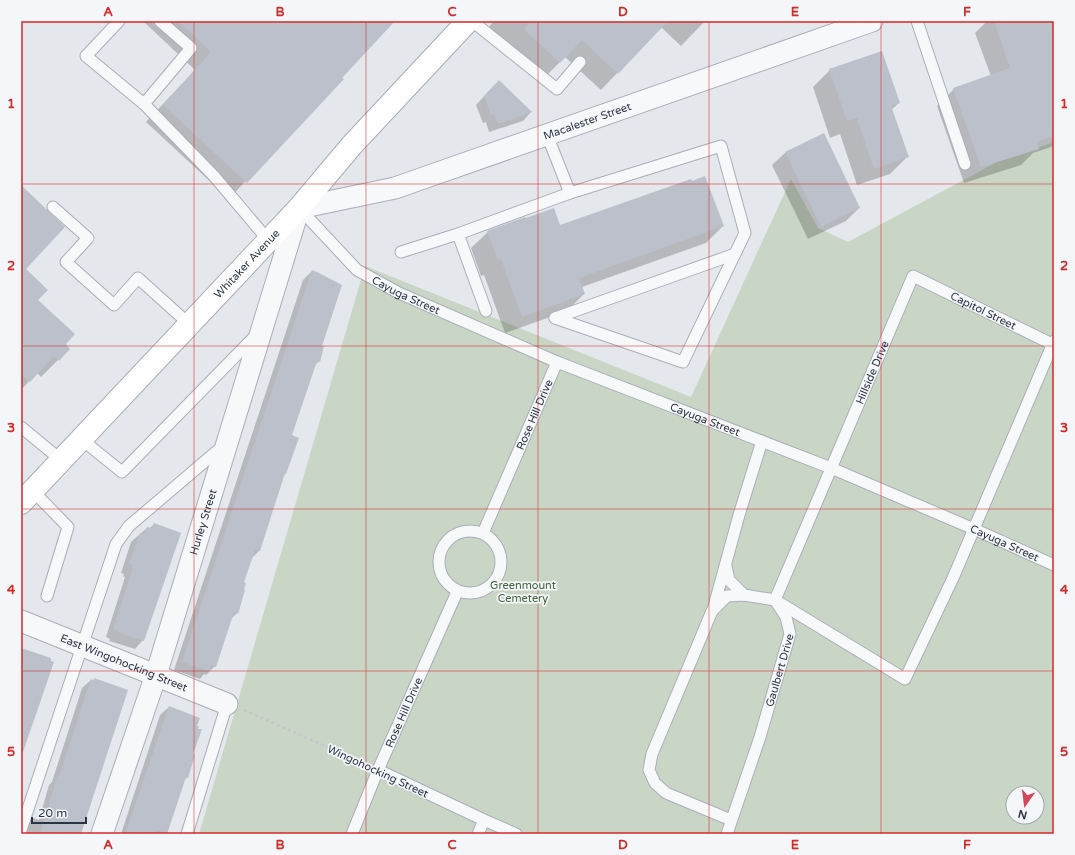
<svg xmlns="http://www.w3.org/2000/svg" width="1075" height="855" font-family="'Varela Round',sans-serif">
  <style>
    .green { fill: #c9d6c5; fill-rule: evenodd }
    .shadow { fill: #0003 }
    .building { fill: #bbc0ca }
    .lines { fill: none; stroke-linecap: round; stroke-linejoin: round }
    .service-casing { stroke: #a9aeb7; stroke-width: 13 }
    .minor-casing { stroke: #a9aeb7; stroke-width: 23 }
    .secondary-casing { stroke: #a9aeb7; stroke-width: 24 }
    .path { stroke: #c2c5cb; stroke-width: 2.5; stroke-dasharray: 3 3; stroke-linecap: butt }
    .service { stroke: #f7f8fa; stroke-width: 11 }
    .minor { stroke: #f7f8fa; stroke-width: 21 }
    .secondary { stroke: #fff; stroke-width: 22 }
    .grid { fill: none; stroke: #d62828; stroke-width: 1; stroke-opacity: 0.55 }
    .labels { text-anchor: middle; stroke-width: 3.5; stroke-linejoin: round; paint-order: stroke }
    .street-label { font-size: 11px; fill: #2b3445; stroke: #f4f6f9 }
    .park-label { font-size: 11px; fill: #3f6138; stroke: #f4f6f9 }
    .neatline { fill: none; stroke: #d62828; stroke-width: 1.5 }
    .grid-label { font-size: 13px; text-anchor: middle; font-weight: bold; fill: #d62828 }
  </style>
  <rect width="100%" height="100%" fill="#e4e7ec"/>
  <path class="green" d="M1054,142V834H199L365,266L691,397L791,179L818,228L848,242L997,162ZM1013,793H1037V817H1013Z"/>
  <path class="shadow" d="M143,21H394L229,199L146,122L195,70Z
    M494,21H705L681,46L661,27L601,90L565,57L543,79L488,28Z
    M987,21H1054V146L1033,153L1021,165L964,183L937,106L954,89L991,76L975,33Z
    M830,70L899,103L891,110L907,157L890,174L857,185L840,134L830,138L813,87Z
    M490,90L531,112L523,121L489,132L486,122L483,123L476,105Z
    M823,134L859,208L846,221L808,239L772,165L785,153Z
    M21,187L24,269L37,300L64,344L58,360L41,377L37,373L21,390Z
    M560,226H723L706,243L582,287L584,294L567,311L505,333L484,275L481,276L471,248L488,232Z
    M312,271L321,347L319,361L314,366L291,436L286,473L283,476L259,551L251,559L243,582L237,613L231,619L215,666L206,675L204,674L200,679L174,670L303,280Z
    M154,524L143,640L135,649L109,641L110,639L106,637L125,577L123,576L124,574L121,573L131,542L147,528L149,529Z
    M95,679L79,834H22L24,827L33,818L39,820L49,785L52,782L82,688L91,680L93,681Z
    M169,707L195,726L192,755L187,777L184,781L166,834H121L160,715Z"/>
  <path class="building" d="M178,21H395L342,78L344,79L247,183L163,105L211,52Z
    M530,21H668L618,74L582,40L560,63L524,29Z
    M994,21H1054V136L1037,142L1039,149L981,167L953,88L1010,68Z
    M882,51L900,103L891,106L909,157L874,169L857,118L847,121L829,69Z
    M499,80L532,112L498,124L494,114L491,115L484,96Z
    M824,133L860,208L821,227L785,152Z
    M705,176L724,226L579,278L585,294L522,317L501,259L498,260L487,231L525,217L526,218L554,208L560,225L691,179L692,181Z
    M21,185L65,227L26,269L48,290L38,300L75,334L66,344L70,349L59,361L54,356L30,382L21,374Z
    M312,270L317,272L342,285L322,346H324L320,362L317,361L292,435L299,438L286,474L285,473L260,551L255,550L244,582L246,583L244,589L245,590L238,614L234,612L216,667L211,665L210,671L182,662Z
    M154,523L181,533L144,641L117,632L118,630L113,629L133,568H131L132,565L129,564L140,533L144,534L147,527L152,528Z
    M21,648L51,658V661L54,662L23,752H21Z
    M94,678L128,690L81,834H40L57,776H59L91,679L94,680Z
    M169,706L200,718L197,726H199L198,729H202L193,754L195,755L188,778L186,777L167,834L157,830L156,834H125Z"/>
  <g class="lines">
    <defs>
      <g id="service">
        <path d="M119,21L86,56L144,104L214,176L268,240"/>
        <path d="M472,21L557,89L580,62"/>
        <path d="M917,21L965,164"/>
        <path d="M144,104L191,48L160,21"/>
        <path d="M547,135L570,193L721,146L745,233L683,362L555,318"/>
        <path d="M53,207L88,238L66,262L114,305L138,278L189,324"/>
        <path id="s1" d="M299,208L357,270L399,293L557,362L831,468L974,529L1054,565"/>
        <path d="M401,252L458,234"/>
        <path d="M486,311L458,234L570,193"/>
        <path d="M555,318L735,254"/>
        <path d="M21,427L61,460"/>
        <path d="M81,439L122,472L257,334"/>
        <path d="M33,491L68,527L47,596"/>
        <circle cx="470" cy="562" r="31"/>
        <path id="s2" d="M483,533L557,362"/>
        <path d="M726,566L729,580L744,595"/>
        <path d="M713,610L739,515L762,441"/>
        <path d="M378,770L484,820L516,834"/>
        <path d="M731,820L666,793L655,783L649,770L652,754L712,611L727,596L744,595L775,600L905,679L953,578L1054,341"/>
        <path d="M21,830L116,544L129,526L223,446"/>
        <path d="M187,834L227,704"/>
        <path id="s3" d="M352,834L378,770L457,592"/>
        <path d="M478,834L484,820"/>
        <path id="s4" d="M727,834L760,737L790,634L786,617L775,600L913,276L1054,345"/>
      </g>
      <g id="minor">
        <path id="s5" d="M21,621L227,704"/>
        <path id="s6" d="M102,834L156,675L299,208L395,188L872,21"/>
      </g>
      <g id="secondary">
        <path id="s7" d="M21,503L299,208L352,145L468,21"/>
      </g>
    </defs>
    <use href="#service" class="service-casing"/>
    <use href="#minor" class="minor-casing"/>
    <use href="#secondary" class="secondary-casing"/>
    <path class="path" d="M244,710L365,764"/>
    <use href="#service" class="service"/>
    <use href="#minor" class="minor"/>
    <use href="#secondary" class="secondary"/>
  </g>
  <path class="grid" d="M194,21V834M366,21V834M538,21V834M709,21V834M881,21V834M21,184H1054M21,346H1054M21,509H1054M21,671H1054"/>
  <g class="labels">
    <g class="street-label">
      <text dy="4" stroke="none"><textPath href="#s6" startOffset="958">Macalester Street</textPath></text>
      <text dy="4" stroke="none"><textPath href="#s7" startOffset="329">Whitaker Avenue</textPath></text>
      <text dy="4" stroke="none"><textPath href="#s1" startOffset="140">Cayuga Street</textPath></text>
      <text dy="4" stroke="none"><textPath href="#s4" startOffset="678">Capitol Street</textPath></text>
      <text dy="4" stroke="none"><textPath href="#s4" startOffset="495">Hillside Drive</textPath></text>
      <text dy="4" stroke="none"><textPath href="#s2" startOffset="129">Rose Hill Drive</textPath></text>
      <text dy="4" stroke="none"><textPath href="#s1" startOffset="464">Cayuga Street</textPath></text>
      <text dy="4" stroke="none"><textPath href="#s6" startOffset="328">Hurley Street</textPath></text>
      <text dy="4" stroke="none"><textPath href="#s1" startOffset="788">Cayuga Street</textPath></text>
      <text dy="4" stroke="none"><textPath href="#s5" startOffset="111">East Wingohocking Street</textPath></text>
      <text dy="4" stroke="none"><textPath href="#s4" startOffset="172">Gaulbert Drive</textPath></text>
      <text dy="4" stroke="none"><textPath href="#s3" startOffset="132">Rose Hill Drive</textPath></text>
      <text transform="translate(378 771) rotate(25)" y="4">Wingohocking Street</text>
    </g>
    <g class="park-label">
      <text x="523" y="589">Greenmount<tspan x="523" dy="13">Cemetery</tspan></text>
    </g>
  </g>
  <rect width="1075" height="855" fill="none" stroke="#f4f6f9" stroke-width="44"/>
  <g transform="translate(1025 805) rotate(194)"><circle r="19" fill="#f4f6f9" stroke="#a4a8b1"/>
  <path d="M0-3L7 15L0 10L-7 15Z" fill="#d1495b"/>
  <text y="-6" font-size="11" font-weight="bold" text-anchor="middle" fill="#2b3445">N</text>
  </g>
  <path d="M32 817v6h54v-6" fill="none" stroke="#2b3445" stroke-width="2"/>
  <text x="38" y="817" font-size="12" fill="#2b3445" stroke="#f4f6f9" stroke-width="3" paint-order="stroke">20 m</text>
  <rect x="22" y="22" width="1031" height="811" class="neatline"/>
  <g class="grid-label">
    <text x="108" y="16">A</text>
    <text x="280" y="16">B</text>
    <text x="452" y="16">C</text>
    <text x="623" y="16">D</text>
    <text x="795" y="16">E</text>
    <text x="967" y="16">F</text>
    <text x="11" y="108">1</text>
    <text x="1064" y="108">1</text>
    <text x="11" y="270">2</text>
    <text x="1064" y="270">2</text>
    <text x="11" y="432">3</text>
    <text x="1064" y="432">3</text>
    <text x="11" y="594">4</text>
    <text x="1064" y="594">4</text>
    <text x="11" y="756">5</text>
    <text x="1064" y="756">5</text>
    <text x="108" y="849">A</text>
    <text x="280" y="849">B</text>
    <text x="452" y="849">C</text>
    <text x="623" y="849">D</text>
    <text x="795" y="849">E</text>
    <text x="967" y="849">F</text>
  </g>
</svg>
